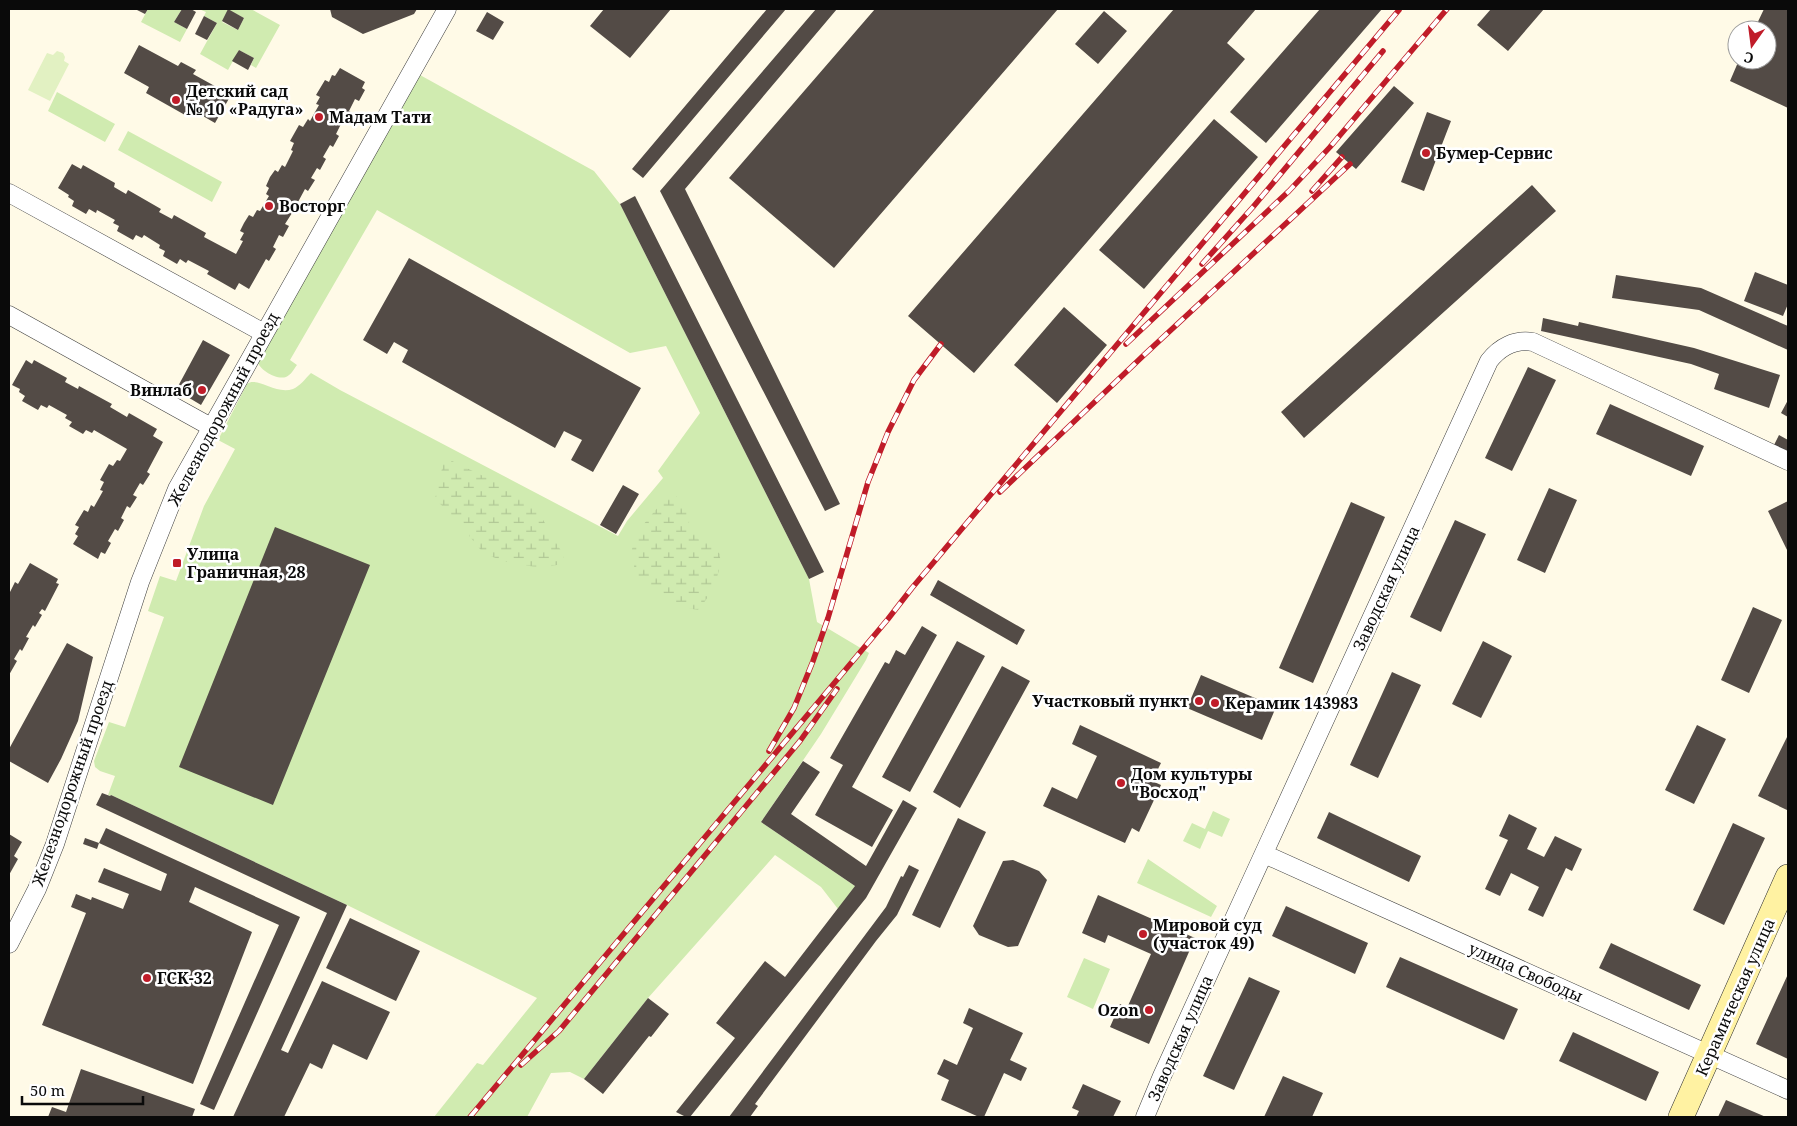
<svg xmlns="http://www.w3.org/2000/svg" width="1797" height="1126" font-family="'Noto Serif',serif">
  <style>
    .green { fill: #d0ebb0; fill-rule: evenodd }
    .wetland { fill: url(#wetland-marsh) }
    .pitch { fill: #e2f1c2 }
    .building { fill: #534b46 }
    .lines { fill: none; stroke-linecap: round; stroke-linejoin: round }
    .street-casing { stroke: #3d3d3d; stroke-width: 19 }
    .secondary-casing { stroke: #2c2c2c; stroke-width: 26 }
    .street { stroke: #fff; stroke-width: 18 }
    .secondary { stroke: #fff2a2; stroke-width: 25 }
    .rail-casing { stroke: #c01c29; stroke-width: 5.5 }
    .rail { stroke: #fff; stroke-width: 4; stroke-dasharray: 11; stroke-linecap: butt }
    .poi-dot { fill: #c01c29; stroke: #fff; stroke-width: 2 }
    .labels { text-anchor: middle; stroke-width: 5; stroke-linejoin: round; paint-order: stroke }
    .poi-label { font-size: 16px; font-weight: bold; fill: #0a0a0a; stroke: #fff; text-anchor: start }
    .street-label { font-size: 16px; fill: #0a0a0a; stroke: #fff }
  </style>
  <defs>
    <pattern id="wetland-marsh" width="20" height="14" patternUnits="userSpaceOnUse" patternTransform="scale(1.25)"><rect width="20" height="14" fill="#d0ebb0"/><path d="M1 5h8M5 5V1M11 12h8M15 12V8" fill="none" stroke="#b1c896"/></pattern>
  </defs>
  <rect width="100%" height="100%" fill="#fffae7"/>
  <path class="green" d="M148,9H182L174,22L187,29L180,42L141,22Z
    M199,9H251L280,25L256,68L251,65L254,58L239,50L228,70L200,54L217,23L204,16L206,12ZM228,10L244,18L238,30L222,22Z
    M420,75L594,171L620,204L809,579L817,622L869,653L866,660L821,734L761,822L855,886L838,909L821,887L775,855L648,998L584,1079L570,1072L551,1073L527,1117H434L477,1063L483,1065L537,998L347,905L111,795L110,796L108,795L115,776L100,771L95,767L94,761L109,722L125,727L164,617L148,611L160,576L176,581L204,506L235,449L218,440L247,384C257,376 275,395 293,389C300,386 305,379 311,373L340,390L618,536L627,521L663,478L658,471L700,413L666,346L630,353L377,210L290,360L297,365C294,369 291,375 286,377C276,380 259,370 257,360Z
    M57,92L115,124L105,142L48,111Z
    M128,131L222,182L212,202L118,150Z
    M1213,811L1230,819L1222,837L1208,831L1200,849L1183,841L1192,823L1205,829Z
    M1148,859L1217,906L1211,917L1137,883Z
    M1084,958L1110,969L1093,1009L1067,997Z"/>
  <path class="wetland" d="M452,461L512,490L535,506L564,556L562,563C545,572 501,563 485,553C479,550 474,541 469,536V532L435,499L443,464Z
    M669,494L680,498L690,511L689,523L698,539L707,542L720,554C721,575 712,594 698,610L682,607L635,574L632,549L638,531Z"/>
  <path class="pitch" d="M57,51L63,53L65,57L64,61L69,64L50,101L28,90L47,53L53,55Z"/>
  <path class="building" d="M135,9H148L145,14Z
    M182,9H191L196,12L187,29L174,22Z
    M228,9L244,18L238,30L222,21Z
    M330,9H417L414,14L363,34L332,17Z
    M604,9H671L630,58L590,26Z
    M767,9H786L643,178L632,169Z
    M816,9H837L685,189L840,504L825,511L660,191Z
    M875,9H1058L834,268L729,178Z
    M1174,9H1256L1227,43L1245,59L974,373L908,316Z
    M1320,9H1382L1266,143L1230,112Z
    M1491,9H1544L1508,51L1477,25Z
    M1764,9H1788V108L1730,81L1739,60H1767V30H1754Z
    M1104,11L1127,31L1098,64L1075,44Z
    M487,12L504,22L493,40L476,31Z
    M204,16L217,23L207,40L195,34Z
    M139,45L178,66L181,62L196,70L193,74L231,95L215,123L189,108L185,115L146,93L149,87L124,73Z
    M239,50L254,58L248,70L232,61Z
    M340,68L365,82L362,88L365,90L359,101L355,99L349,111L352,113L346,124L342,122L336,134L339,136L333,147L330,145L323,157L326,159L320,170L317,168L311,178L315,180L308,191L305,189L298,202L301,203L295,214L292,213L285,224L289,226L283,237L279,235L273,247L276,249L269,261L266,259L249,289L239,283L235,290L207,274L209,271L188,260L186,263L180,259L177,264L163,256L165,251L159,248L160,245L144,235L142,238L136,235L133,240L117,231L119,226L113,223L115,220L97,210L96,213L89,209L86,214L72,206L74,201L68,197L69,195L58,188L72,164L81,169L83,165L115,183L114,187L126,194L128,190L161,209L159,212L172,219L174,215L206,233L204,237L236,254L243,241L240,240L244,233L240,231L244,223L249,215L253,217L257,210L260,211L269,196L266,194L269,188L266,186L270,177L275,170L278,172L282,165L285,167L293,151L291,150L294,143L290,141L299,125L303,127L308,119L310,121L319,105L316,104L320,97L316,95L325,80L329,82L332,75L335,76Z
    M1394,86L1414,103L1356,169L1336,152Z
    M1427,112L1451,121L1424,191L1401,182Z
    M1214,119L1258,157L1144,289L1099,250Z
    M1532,185L1556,211L1304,438L1281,412Z
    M635,196L824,572L809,579L620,204Z
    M409,258L641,388L593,472L571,460L582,440L564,431L555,448L402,362L408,350L394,342L387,354L363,340Z
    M1755,272L1788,285V304L1783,316L1744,301Z
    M1616,275L1701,288L1788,326V350L1699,310L1612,298Z
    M1064,307L1107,345L1057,403L1014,365Z
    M1543,318L1578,326L1579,322L1694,348L1780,375L1769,408L1714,389L1719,374L1691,364L1541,331Z
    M203,340L230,355L201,405L176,390Z
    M26,360L32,364L34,360L67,378L65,382L78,389L79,386L112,404L110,407L127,417L129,413L157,429L153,436L163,442L147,472L150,474L143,485L140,483L133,495L137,497L130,508L127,506L121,518L124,520L118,531L115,529L108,541L111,543L105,554L101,552L98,559L73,544L78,536L75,534L79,527L75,525L84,510L88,512L91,505L94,507L103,491L100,490L104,482L100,480L109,464L113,466L117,460L120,461L127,449L94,430L92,433L86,430L83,434L69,426L72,422L65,418L67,415L49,405L47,408L41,405L38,410L22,401L25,396L19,392L20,389L12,385Z
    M1528,367L1556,380L1512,471L1485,458Z
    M1788,400V417L1781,413Z
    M1610,404L1704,446L1691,476L1596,434Z
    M1779,435L1788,440V451L1774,445Z
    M623,485L639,494L616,534L600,525Z
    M1549,488L1577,500L1545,573L1517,560Z
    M1788,501V552L1768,511Z
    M1351,502L1385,517L1313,683L1279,668Z
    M1455,520L1486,534L1441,632L1410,617Z
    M275,527L370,565L273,805L179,767Z
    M30,563L58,579L56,583L59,584L45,611L42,609L39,613L42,615L35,627L33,625L26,637L29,638L22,651L20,649L14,659L17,661L9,675V594L15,582L18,584Z
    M938,580L1025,630L1017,645L930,595Z
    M1753,607L1782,620L1749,693L1721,680Z
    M922,626L937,635L852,787L893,810L872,847L815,815L843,765L830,758L885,662L889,664L896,650L905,655Z
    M957,641L985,656L910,792L882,777Z
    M1483,641L1512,656L1481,718L1452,704Z
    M67,643L93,657L78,721L61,759L48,783L9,761V749Z
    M1002,666L1030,681L960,808L933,792Z
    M1392,672L1421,685L1378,778L1350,765Z
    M1201,675L1276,707L1262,740L1187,708Z
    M1080,725L1161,763L1152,781L1161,785L1139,832L1132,828L1125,843L1043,806L1052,787L1077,799L1097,756L1072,744Z
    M1697,725L1726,739L1694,804L1665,790Z
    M1788,735V807L1787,810L1758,796Z
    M803,761L820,772L791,814L866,866L903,800L917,808L866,898L690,1117H686L676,1112L735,1038L716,1023L765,961L785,977L855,886L761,822Z
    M102,793L110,796L111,795L347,905L281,1050L288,1053L322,981L390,1012L367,1060L333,1044L322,1069L310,1063L284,1117H233L327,913L96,805Z
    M1329,812L1421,856L1409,882L1317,838Z
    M1509,814L1537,828L1527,849L1544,857L1555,836L1582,849L1572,871L1566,868L1543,917L1528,910L1539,887L1511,873L1500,896L1485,889L1508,840L1499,836Z
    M958,818L986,832L940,928L912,915Z
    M1733,823L1765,838L1724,925L1693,910Z
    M106,828L300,917L214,1110L200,1104L279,925L195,887L189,902L252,932L193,1084L42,1025L86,913L71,907L76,894L91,900L92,897L123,909L129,894L98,882L104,868L161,891L167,874L99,843Z
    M9,834L22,842L14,856L18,859L9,875Z
    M85,838L99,843L97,849L83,844Z
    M1013,860L1039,871L1047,880L1018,946L1008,947L979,935L973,926L1003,861Z
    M909,865L919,870L897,915L876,941L755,1104L758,1106L750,1117H729L886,907L901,876L903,877Z
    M1098,895L1195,938L1149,1044L1110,1027L1120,1004L1127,1008L1151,954L1108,935L1105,943L1082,933Z
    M1286,906L1368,943L1355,974L1272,936Z
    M350,918L420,951L396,1001L326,968Z
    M1611,943L1701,985L1689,1010L1599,968Z
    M1400,957L1518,1009L1504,1040L1386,987Z
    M1788,974V1059L1756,1044Z
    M1249,977L1280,991L1234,1090L1203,1076Z
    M648,998L669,1014L651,1037L649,1036L603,1094L584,1079Z
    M969,1008L1023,1033L1010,1060L1027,1068L1021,1081L1004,1073L984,1117H979L941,1100L949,1080L937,1074L944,1059L957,1065L973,1028L963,1023Z
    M1573,1032L1659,1072L1646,1101L1559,1061Z
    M81,1069L195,1109L192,1117H48L52,1107L66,1112Z
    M1283,1076L1323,1093L1312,1117H1264Z
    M1083,1084L1121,1101L1113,1117H1076L1079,1111L1072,1108Z
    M1726,1100L1766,1117H1718Z"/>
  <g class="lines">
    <defs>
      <path id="street" d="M9,193L264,333
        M9,315L211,427
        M1264,854L1788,1090
        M9,944L37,889L55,844L140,582L177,489L447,9
        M1145,1117L1162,1076L1489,361C1500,347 1515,339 1533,342L1788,461"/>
      <path id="secondary" d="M1681,1117L1788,877"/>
    </defs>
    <use href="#street" class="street-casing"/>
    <use href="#secondary" class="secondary-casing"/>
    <use href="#street" class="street"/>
    <use href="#secondary" class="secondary"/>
    <defs>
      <path id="rail" d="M1312,191L1342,157
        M1202,264L1253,207L1383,51
        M1126,344L1289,191L1330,147L1447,9
        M1000,492L1144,355L1350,164
        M769,751L794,708L813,661L828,618L868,482L888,432L914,380L941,344
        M521,1065L559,1031L800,741L837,689
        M470,1117L888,619L912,588L1399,10"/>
    </defs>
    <use href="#rail" class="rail-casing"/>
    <use href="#rail" class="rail"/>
  </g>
  <g class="poi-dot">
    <circle cx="176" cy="100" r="5"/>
    <circle cx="319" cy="117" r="5"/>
    <circle cx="1426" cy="153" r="5"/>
    <circle cx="269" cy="206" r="5"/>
    <circle cx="202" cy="390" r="5"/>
    <rect x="172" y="558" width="10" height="10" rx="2.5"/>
    <circle cx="1199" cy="701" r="5"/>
    <circle cx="1215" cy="703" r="5"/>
    <circle cx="1121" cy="783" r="5"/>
    <circle cx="1143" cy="934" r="5"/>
    <circle cx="147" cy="978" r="5"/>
    <circle cx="1149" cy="1010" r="5"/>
  </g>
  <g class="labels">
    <g class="poi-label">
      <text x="186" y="97">Детский сад<tspan x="186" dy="18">№ 10 «Радуга»</tspan></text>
      <text x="329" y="123">Мадам Тати</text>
      <text x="1436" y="159">Бумер-Сервис</text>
      <text x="279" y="212">Восторг</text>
      <text x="192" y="396" text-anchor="end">Винлаб</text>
      <text x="187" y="560">Улица<tspan x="187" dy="18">Граничная, 28</tspan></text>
      <text x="1189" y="707" text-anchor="end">Участковый пункт</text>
      <text x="1225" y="709">Керамик 143983</text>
      <text x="1131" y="780">Дом культуры<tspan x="1131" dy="18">"Восход"</tspan></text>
      <text x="1153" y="931">Мировой суд<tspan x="1153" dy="18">(участок 49)</tspan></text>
      <text x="157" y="984">ГСК-32</text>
      <text x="1139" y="1016" text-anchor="end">Ozon</text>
    </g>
    <g class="street-label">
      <text transform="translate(223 409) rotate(-62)" y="6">Железнодорожный проезд</text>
      <text transform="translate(1386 588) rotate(-65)" y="6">Заводская улица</text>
      <text transform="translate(72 783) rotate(-71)" y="6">Железнодорожный проезд</text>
      <text transform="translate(1526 972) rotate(24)" y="6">улица Свободы</text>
      <text transform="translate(1735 997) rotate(-66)" y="6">Керамическая улица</text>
      <text transform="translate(1180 1038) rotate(-66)" y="6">Заводская улица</text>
    </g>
  </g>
  <rect width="1797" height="1126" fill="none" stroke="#0a0a0a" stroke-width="20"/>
  <g transform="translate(1752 45) rotate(194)"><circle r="24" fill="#ffffff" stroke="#9d9d9d"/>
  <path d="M0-4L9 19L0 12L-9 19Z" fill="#c01c29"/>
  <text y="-8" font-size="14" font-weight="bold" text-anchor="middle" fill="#0a0a0a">С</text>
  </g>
  <path d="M22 1096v8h121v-8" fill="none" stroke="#0a0a0a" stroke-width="2.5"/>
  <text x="30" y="1096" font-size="15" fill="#0a0a0a" stroke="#ffffff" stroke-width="4" paint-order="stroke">50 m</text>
</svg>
